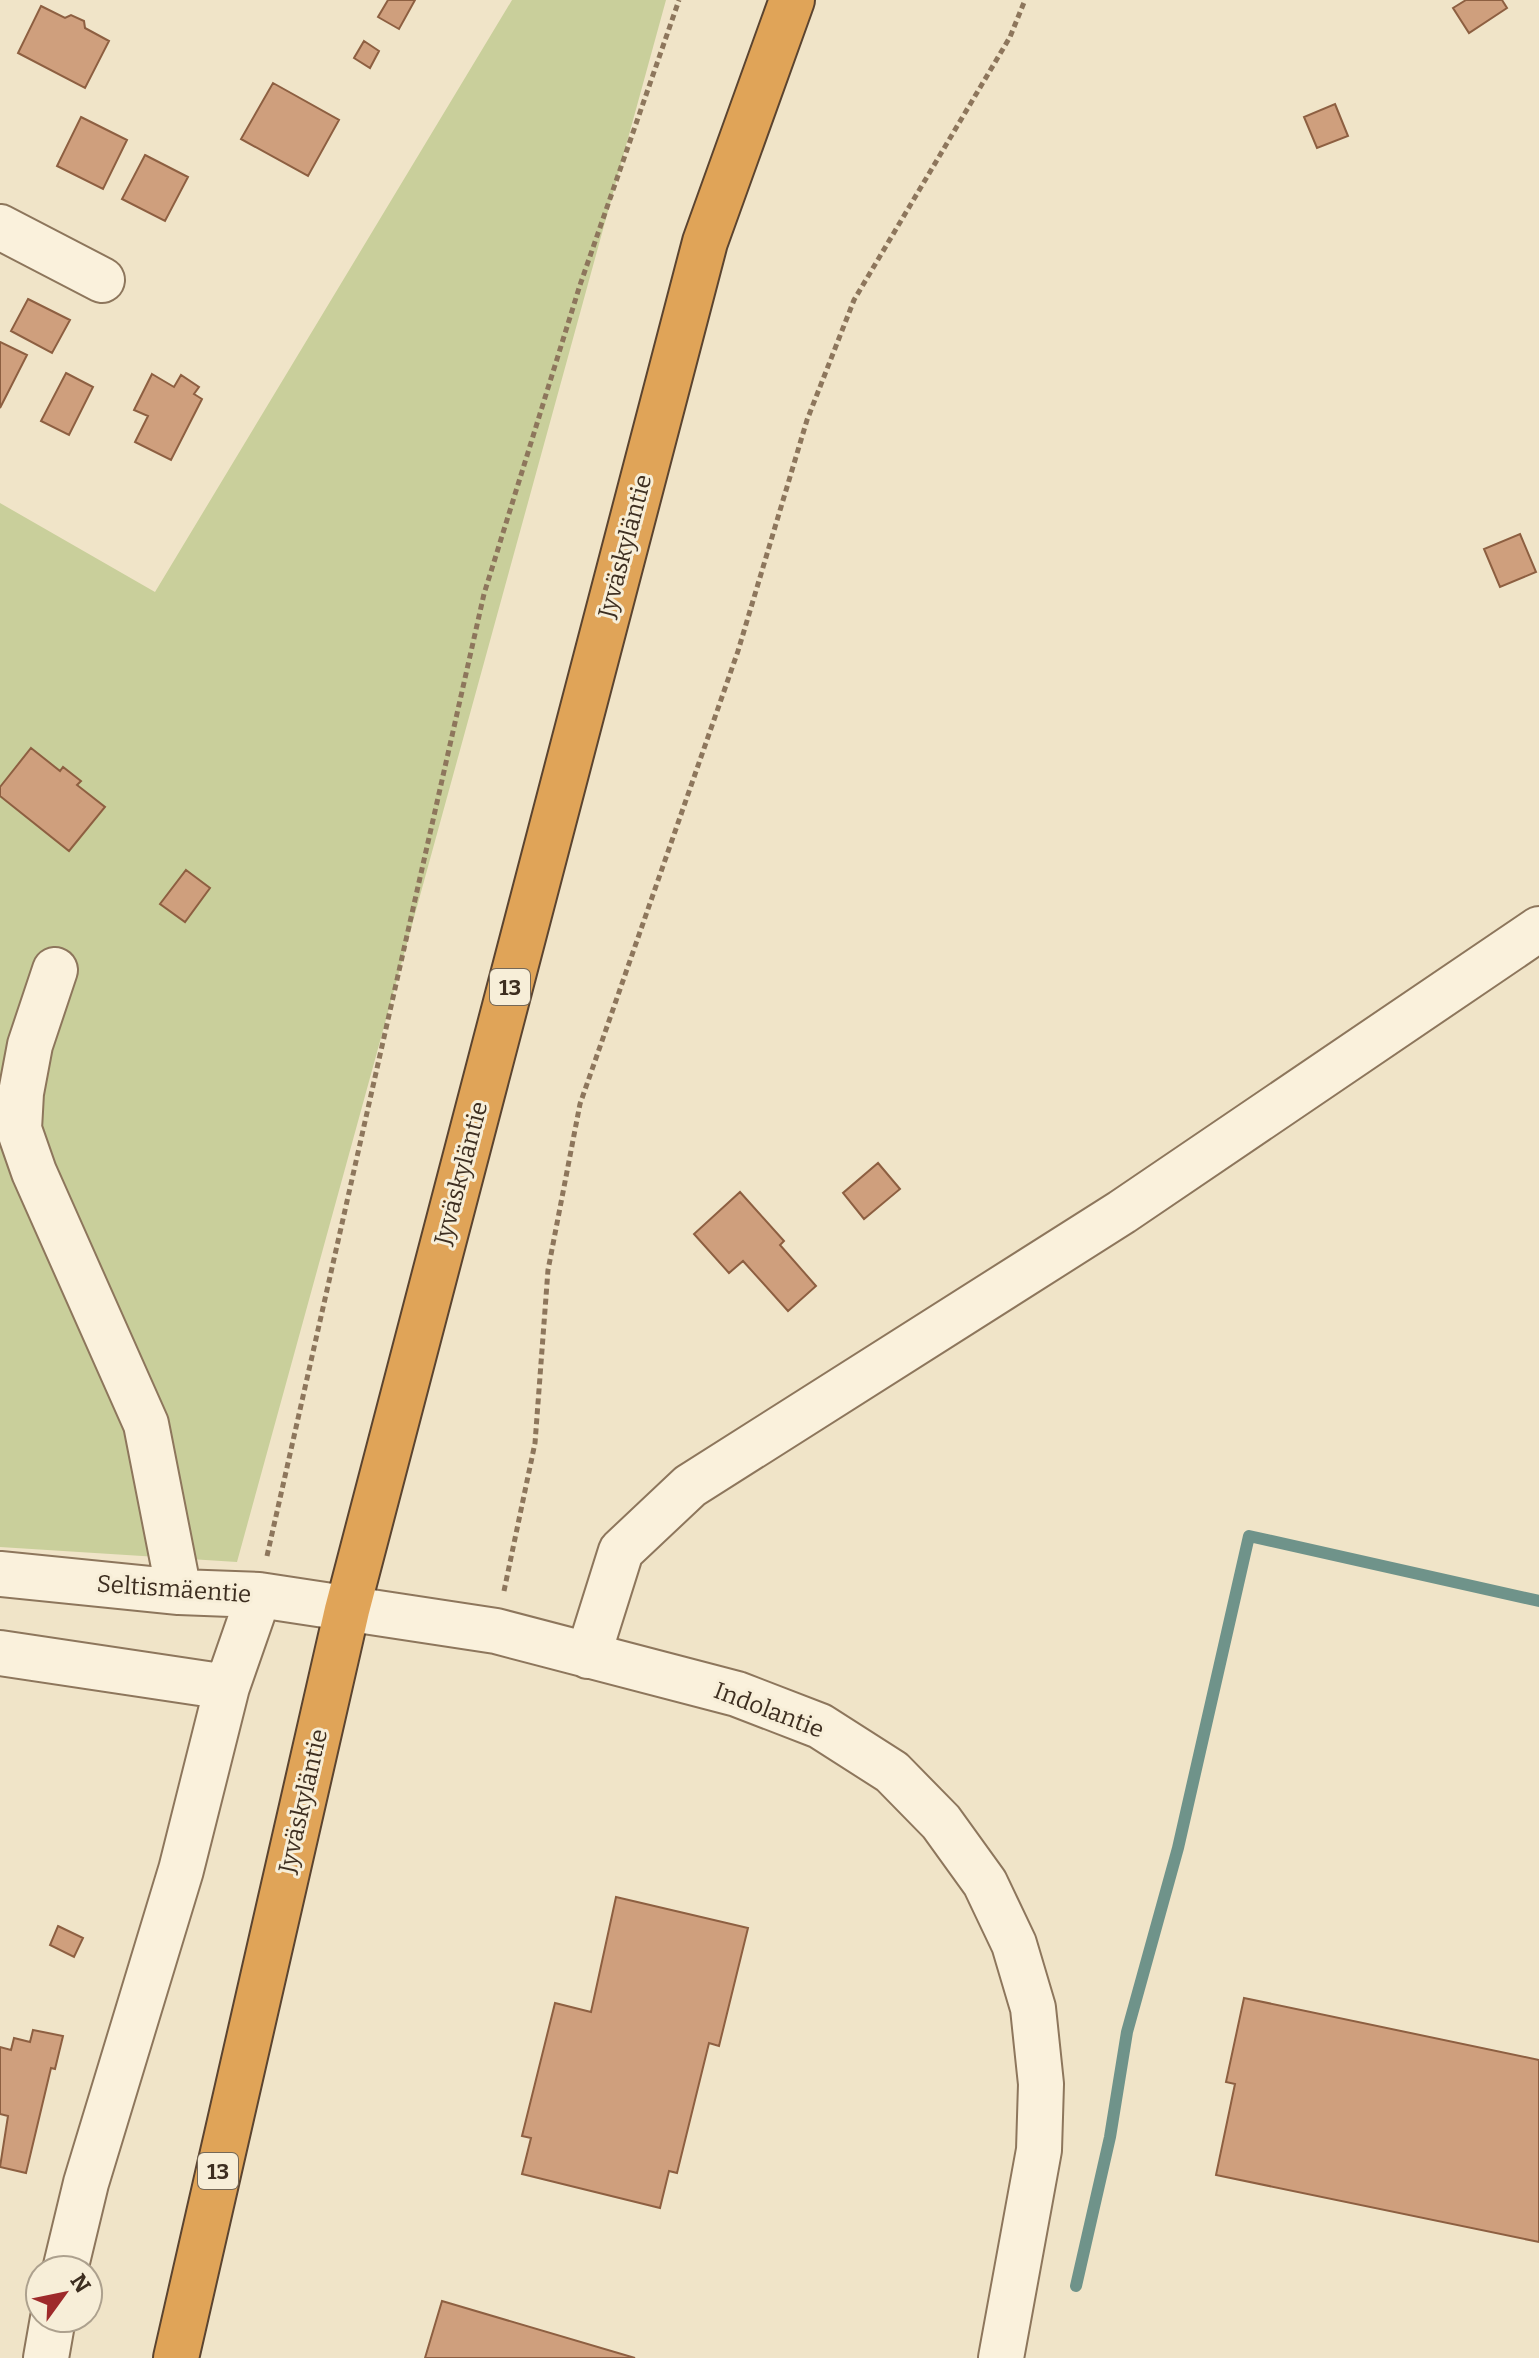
<svg xmlns="http://www.w3.org/2000/svg" width="1539" height="2358" font-family="Bitter,serif">
  <style>
    .green { fill: #c9cf9b }
    .lines { fill: none; stroke-linecap: round; stroke-linejoin: round }
    .stream { stroke: #6f938a; stroke-width: 12 }
    .building { fill: #cf9f7d; stroke: #8d5f41; stroke-width: 2 }
    .minor-casing { stroke: #8d765c; stroke-width: 48 }
    .highway-casing { stroke: #5b4430; stroke-width: 48 }
    .path { stroke: #8d765c; stroke-width: 5; stroke-dasharray: 6 4; stroke-linecap: butt }
    .minor { stroke: #faf1dc; stroke-width: 44 }
    .highway { stroke: #e0a458; stroke-width: 44 }
    .labels { text-anchor: middle; stroke-width: 6; stroke-linejoin: round; paint-order: stroke }
    .shield { fill: #f7eed8; stroke: #756857; stroke-width: 2 }
    .shield-label { font-size: 22px; font-weight: bold; fill: #3d2e20 }
    .street-label { font-size: 24px; fill: #3d2e20; stroke: #f7eed8 }
  </style>
  <rect width="100%" height="100%" fill="#f0e4c8"/>
  <path class="green" d="M512,0H666L237,1562L0,1547V503L155,592Z"/>
  <g class="lines">
    <path class="stream" d="M1076,2286L1110,2137L1127,2032L1178,1848L1249,1536L1539,1601"/>
  </g>
  <path class="building" d="M388,0H415L399,29L378,17Z
    M1466,0H1502L1507,8L1469,33L1453,8Z
    M41,6L65,18L71,15L84,21L85,28L109,41L85,88L18,53Z
    M364,41L379,51L370,68L354,58Z
    M273,83L339,120L308,176L241,139Z
    M1335,104L1348,136L1317,148L1304,117Z
    M81,117L127,140L103,189L57,166Z
    M145,155L188,177L165,221L122,199Z
    M28,299L70,320L52,353L11,331Z
    M0,342L27,355L0,408Z
    M66,373L93,387L69,435L41,421Z
    M152,374L174,387L181,375L199,387L194,394L202,399L171,460L135,442L148,416L134,410Z
    M1520,534L1536,572L1500,587L1484,549Z
    M31,748L60,771L63,767L81,781L77,785L105,807L69,851L0,796V787Z
    M186,870L210,888L185,922L160,904Z
    M878,1163L900,1189L864,1219L843,1193Z
    M740,1192L784,1241L780,1245L816,1286L788,1311L743,1261L729,1273L694,1234Z
    M616,1897L748,1928L719,2046L709,2043L677,2173L669,2171L660,2208L522,2174L531,2138L522,2136L555,2003L591,2012Z
    M58,1926L83,1938L74,1957L50,1945Z
    M1244,1998L1539,2060V2242L1216,2175L1235,2084L1226,2082Z
    M33,2030L63,2036L55,2069L51,2068L26,2173L0,2167L8,2116L0,2114V2047L11,2050L14,2038L30,2042Z
    M442,2301L635,2358H425Z"/>
  <g class="lines">
    <defs>
      <path id="minor" d="M0,227L102,280
        M55,970L30,1045L21,1093L19,1129L34,1172L146,1424L179,1592
        M0,1574L179,1592L259,1595L496,1631L737,1694L820,1726L892,1772L941,1822L985,1883L1014,1944L1033,2008L1041,2084L1039,2150L1001,2358
        M0,1653L227,1687
        M588,1656L621,1551L690,1486L1122,1212L1539,929
        M65,2270L86,2183L181,1870L227,1687L259,1595
        M46,2358L53,2318"/>
      <path id="highway" d="M176,2358L347,1610L705,242L792,0"/>
    </defs>
    <use href="#minor" class="minor-casing"/>
    <use href="#highway" class="highway-casing"/>
    <path class="path" d="M267,1556L484,594L580,285L679,0
      M504,1591L535,1443L548,1270L580,1104L738,651L807,420L854,300L1010,37L1025,0"/>
    <use href="#minor" class="minor"/>
    <use href="#highway" class="highway"/>
  </g>
  <g class="labels">
    <g class="shield">
      <rect x="490" y="969" width="40" height="36" rx="6"/>
      <rect x="198" y="2153" width="40" height="36" rx="6"/>
    </g>
    <g class="shield-label">
      <text x="510" y="995">13</text>
      <text x="218" y="2179">13</text>
    </g>
    <g class="street-label">
      <text transform="translate(625 546) rotate(-75)" y="8">Jyväskyläntie</text>
      <text transform="translate(461 1173) rotate(-75)" y="8">Jyväskyläntie</text>
      <text transform="translate(174 1589) rotate(4)" y="8">Seltismäentie</text>
      <text transform="translate(769 1710) rotate(21)" y="8">Indolantie</text>
      <text transform="translate(303 1801) rotate(-77)" y="8">Jyväskyläntie</text>
    </g>
  </g>
  <g transform="translate(64 2294) rotate(57)"><circle r="38" fill="#f7eed8" stroke="#ada18e" stroke-width="2"/>
  <path d="M0-6L14 30L0 20L-14 30Z" fill="#9e2a2b"/>
  <text y="-12" font-size="22" font-weight="bold" text-anchor="middle" fill="#3d2e20">N</text>
  </g>
</svg>
